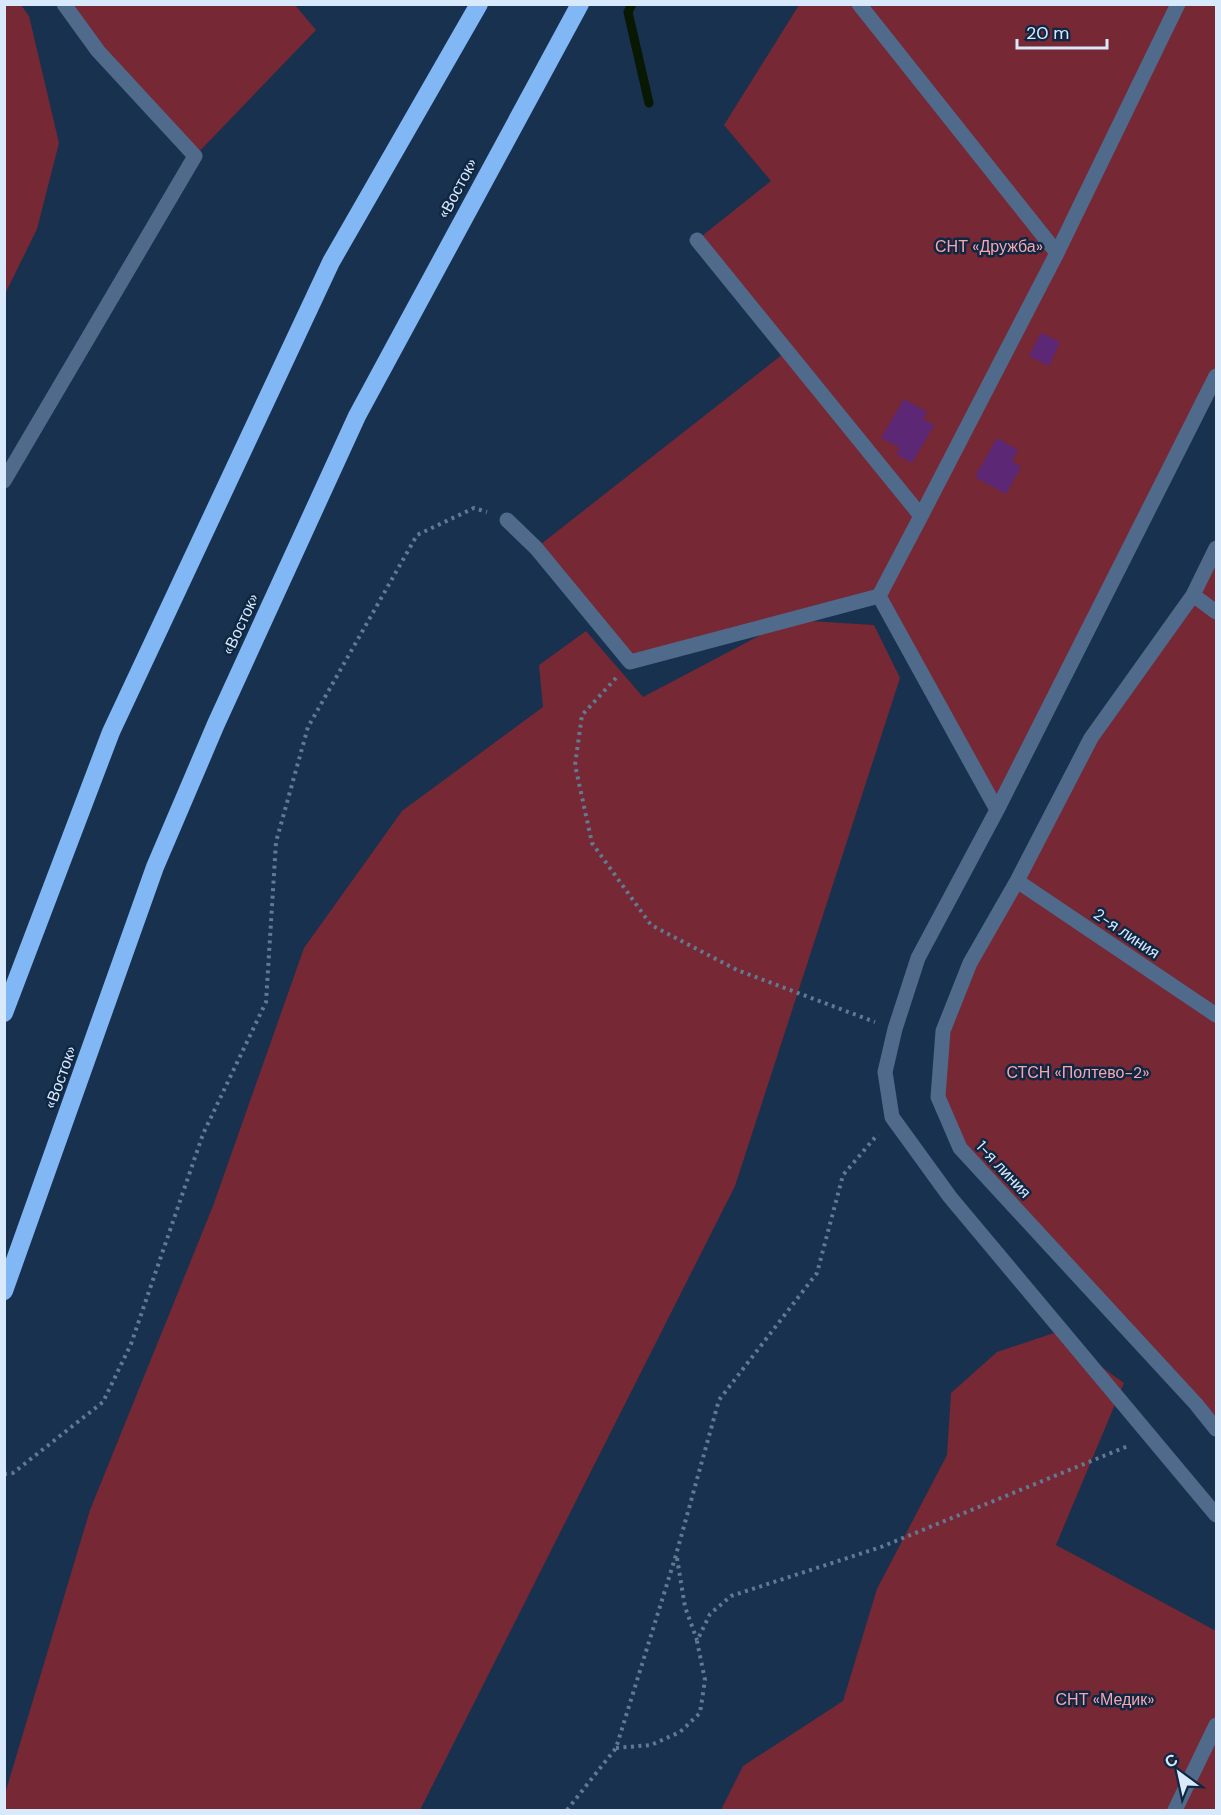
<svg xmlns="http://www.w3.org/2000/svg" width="1221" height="1815" font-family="'DM Sans',sans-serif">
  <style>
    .green { fill: #762835 }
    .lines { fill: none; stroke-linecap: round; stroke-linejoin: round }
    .stream { stroke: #091800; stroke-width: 9 }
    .building { fill: #5c2775 }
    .path { stroke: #637992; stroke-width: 4; stroke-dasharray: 3 4.5; stroke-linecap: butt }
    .minor { stroke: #4f6a8a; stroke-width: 15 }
    .highway { stroke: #82b7f6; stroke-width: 18 }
    .labels { text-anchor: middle; stroke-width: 5; stroke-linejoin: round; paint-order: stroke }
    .street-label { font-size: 16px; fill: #d9e9fc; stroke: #0e2743 }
    .park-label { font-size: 16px; fill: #f8a5ad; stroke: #0e2743 }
  </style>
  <rect width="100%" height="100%" fill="#18314e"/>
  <path class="green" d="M5,4L21,5L29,16L59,143L37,229L5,294Z
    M64,5H295L316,30L195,156Z
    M799,5H1216V374L997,810L880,596L793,620L874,625L900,678L735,1186L420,1810H5L4,1797L90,1510L213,1206L304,948L402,811L543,707L539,665L586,631L643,697L787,621L630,662L536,548L787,351L697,240L771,181L724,125Z
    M1216,548V1429L960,1148L938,1098L943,1031L1091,738Z
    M1054,1333L1124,1383L1056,1545L1216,1631V1810H721L743,1766L843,1701L877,1589L947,1455L951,1393L997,1352Z"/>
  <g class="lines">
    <path class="stream" d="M632,4L628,12L649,103"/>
  </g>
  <path class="building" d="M1041,333L1060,342L1049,366L1029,356Z
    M904,399L927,412L923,419L934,425L912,463L896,454L900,448L881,438Z
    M997,438L1018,450L1012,461L1021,467L1006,494L975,477Z"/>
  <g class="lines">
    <path class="path" d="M616,678L582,715L575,765L592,843L651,925L737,970L875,1022
      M4,1474L13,1473L103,1402L131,1344L203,1134L266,1002L276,842L308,727L417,535L474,508L487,512
      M677,1558L685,1607L697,1640
      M616,1748L651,1745L680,1732L700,1713L705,1680L697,1641L710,1614L731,1596L881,1547L1128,1446
      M567,1810L616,1748L676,1555L719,1400L817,1273L843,1175L878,1134"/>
    <path class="minor" d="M859,4L1057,253
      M697,240L921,516L879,596L997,810
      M1216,376L997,810L918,958L895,1029L885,1072L892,1117L950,1197L1216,1515
      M4,481L195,156L98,51L64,4
      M921,516L1057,253L1178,4
      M507,520L536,548L630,662L879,596
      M1216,548L1193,595L1091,738L1017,881L970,963L943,1031L938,1097L960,1148L1196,1404L1216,1429
      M1193,595L1216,612
      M1017,881L1216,1015
      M1175,1810L1216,1725"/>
    <path class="highway" d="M4,1013L111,732L331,262L479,4
      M4,1291L155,867L216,724L357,416L580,4"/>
  </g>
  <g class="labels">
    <g class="street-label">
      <text transform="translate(457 188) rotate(-62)" y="6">«Восток»</text>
      <text transform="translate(240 624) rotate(-65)" y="6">«Восток»</text>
      <text transform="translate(1127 933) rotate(34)" y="6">2-я линия</text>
      <text transform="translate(60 1077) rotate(-70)" y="6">«Восток»</text>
      <text transform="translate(1004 1169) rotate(47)" y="6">1-я линия</text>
    </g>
    <g class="park-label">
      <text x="989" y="252">СНТ «Дружба»</text>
      <text x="1078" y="1078">СТСН «Полтево-2»</text>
      <text x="1105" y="1705">СНТ «Медик»</text>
    </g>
  </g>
  <rect width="1221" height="1815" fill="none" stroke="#d9e9fc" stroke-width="12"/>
  <g transform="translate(1179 1773) rotate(327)" stroke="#0e2743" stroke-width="4.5" paint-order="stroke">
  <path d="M0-4.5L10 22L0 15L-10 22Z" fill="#d9e9fc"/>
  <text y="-9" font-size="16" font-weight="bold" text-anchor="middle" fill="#d9e9fc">С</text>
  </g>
  <path d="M1017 39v9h90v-9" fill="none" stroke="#d9e9fc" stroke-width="3"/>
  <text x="1026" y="39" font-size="18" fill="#d9e9fc" stroke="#0e2743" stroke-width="4.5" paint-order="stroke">20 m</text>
</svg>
